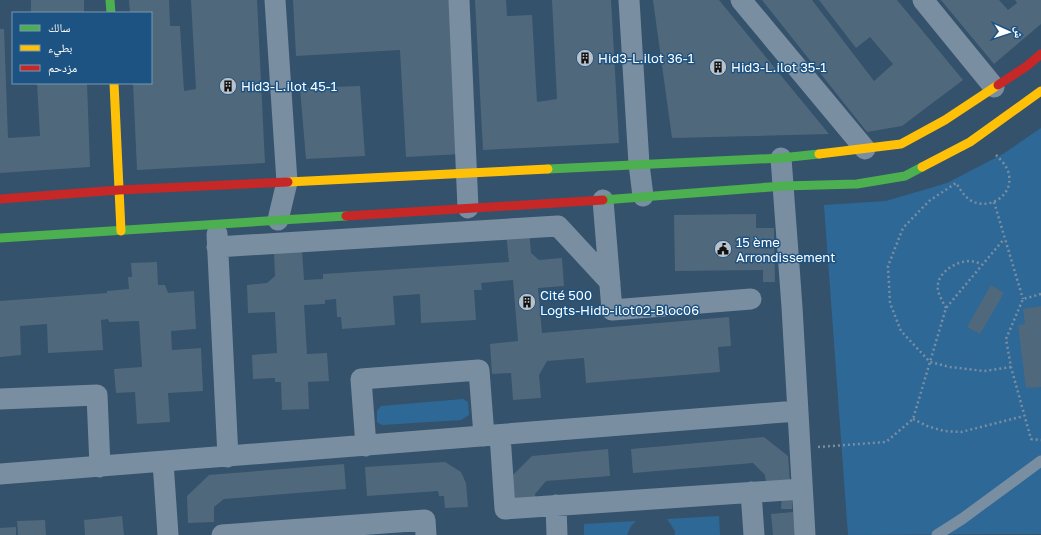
<svg xmlns="http://www.w3.org/2000/svg" width="1041" height="535" font-family="'Golos Text','Noto Naskh Arabic',sans-serif">
  <style>
    .green { fill: #2e6897 }
    .building { fill: #50687c }
    .lines { fill: none; stroke-linecap: round; stroke-linejoin: round }
    .path { stroke: #7a8ea1; stroke-width: 2.5; stroke-dasharray: 2 3; stroke-linecap: butt }
    .lane { stroke: #7a8ea1; stroke-width: 11 }
    .street { stroke: #7a8ea1; stroke-width: 21 }
    .fast { stroke: #4caf50; stroke-width: 9 }
    .slow { stroke: #ffc107; stroke-width: 9 }
    .jam { stroke: #c62828; stroke-width: 9 }
    .labels { text-anchor: middle; stroke-width: 3; stroke-linejoin: round; paint-order: stroke }
    .poi-label { font-size: 13px; fill: #fff; stroke: #1d5382; text-anchor: start }
  </style>
  <rect width="100%" height="100%" fill="#34526b"/>
  <path class="green" d="M1041,128V534L848,535L824,205L886,201L947,183L1003,154Z
    M463,399L468,402L469,415L461,420L382,425L377,422V411L381,406Z
    M719,516L720,535H675V531L667,519Z
    M636,521L631,526L627,535H584V524Z"/>
  <path class="building" d="M31,0H84V13H31Z
    M129,0H169L170,26H180L184,91L196,89L191,0H257L265,163L137,170L133,83H151V13H130Z
    M293,0H453L461,154L406,157L400,50L296,56Z
    M475,0H506L507,16L532,15L537,102L557,99L552,0H611L619,143L483,150Z
    M653,0H719L829,134L672,138Z
    M762,0H812L874,81L893,64L870,37L856,48L819,0H897L963,80L902,126L867,132Z
    M941,0H999L1008,10L1017,3L1015,0H1041V24L994,64Z
    M0,29H4L8,138L40,136L37,83H87L90,167L0,173Z
    M360,86L365,156L306,159L300,88Z
    M756,214V228H774L775,282H763V270L675,271L674,215Z
    M529,230L531,253L539,260L562,258L564,286L538,288L542,333L729,317L731,346L718,347L720,372L586,383L584,358L547,361L539,375L541,398L513,400L511,373L492,374L490,344L518,341L513,280L481,283L482,290H474L476,320L421,323L420,294L393,296L395,325L342,329L341,317H337L336,299L325,300V304L304,305L307,354L327,353L329,381L308,382L309,409L282,410L281,382H275V378L253,379L252,355L277,353L275,312L248,313L247,285L267,283L275,276L274,251L302,250L304,280L323,279V274L509,262L506,232Z
    M157,262L158,285H165L168,293L194,291L196,329L171,331L172,350L201,348L203,391L168,393L170,422L137,424L135,392L116,393L114,369L142,367L139,321L109,322L108,319L101,320L103,350L48,353L47,324L20,326L21,355L0,357V301L107,293V291L129,289L128,277H132L131,263Z
    M991,285L1004,293L980,334L967,327Z
    M1041,306V387L1026,388L1018,325L1025,324L1023,309Z
    M764,437L788,456L790,483L766,484L765,475L753,463L633,473L631,449Z
    M608,449L610,476L546,481L535,494L536,506L511,507L510,478L532,456Z
    M445,462L461,472L466,483L468,507L445,508L444,496H439L438,491L367,496L365,467Z
    M344,464L346,489L224,499L214,507V522L188,523L187,496L209,475Z
    M782,493H792V509H781Z
    M793,512L795,535H773L771,514Z
    M122,516L124,535H85L84,520Z
    M45,520L46,535H18L17,521Z
    M16,527V535H0V528Z"/>
  <g class="lines">
    <path class="path" d="M996,155C1001,160 1008,167 1009,175C1013,197 987,211 970,200C964,196 960,189 956,183L929,201L903,228L888,266L890,303L901,331L930,362L950,367L984,371L1011,367
      M994,202L1023,299
      M1041,294L1023,299L1006,339L1011,367L1031,439L1041,440
      M946,308C943,302 939,296 938,290C935,274 955,261 970,261C974,261 978,263 982,264
      M913,419L927,426L944,431L961,432L1024,416
      M818,447L886,442L913,419L946,308L1004,239"/>
    <path class="lane" d="M937,535L962,519L1041,461"/>
    <path class="street" d="M275,0L287,182L278,220
      M459,0L468,208
      M629,0L639,164L643,196
      M741,0L865,149
      M923,0L994,87
      M781,158L792,307L805,535
      M603,200L612,310L751,299
      M217,234L228,457
      M217,247L558,226L610,282
      M0,399L97,395L100,467
      M500,435L505,509L802,489
      M366,446L361,379L479,370L484,436
      M163,462L168,535
      M0,474L797,411
      M751,492L754,535
      M556,505L557,535
      M222,535L425,520L426,535"/>
    <path class="fast" d="M110,0L111,13
      M548,169L781,158L819,154
      M603,200L783,186L857,184L905,176L922,167
      M0,238L346,216"/>
    <path class="slow" d="M114,83L121,231
      M819,154L901,144L945,120L998,85
      M922,167L970,142L1041,91
      M288,182L548,169"/>
    <path class="jam" d="M998,85L1027,66L1041,54
      M0,199L119,190L288,182
      M346,216L603,200"/>
  </g>
  <defs>
    <symbol id="building-disc" viewBox="-11 -11 22 22"><circle r="9.5" fill="#b8c2cb" stroke="#1d5382"/><path d="M-4-6H4V6H1V3H-1V6H-4ZM-2.5-4.3h1.7v1.8h-1.7ZM.8-4.3h1.7v1.8H.8ZM-2.5-1h1.7V.8h-1.7ZM.8-1h1.7V.8H.8Z" fill="#111"/></symbol>
    <symbol id="civic-disc" viewBox="-11 -11 22 22"><circle r="9.5" fill="#b8c2cb" stroke="#1d5382"/><path d="M-.6-6.5H3V-4.5H.6V-3L4-1V1h2V6H-6V1h2V-1L-.6-3ZM-1.2 2.5V6h2.4V2.5Z" fill="#111"/></symbol>
  </defs>
  <g fill-rule="evenodd">
    <use href="#building-disc" x="575" y="48" width="20" height="20"/>
    <use href="#building-disc" x="708" y="57" width="20" height="20"/>
    <use href="#building-disc" x="218" y="76" width="20" height="20"/>
    <use href="#civic-disc" x="713" y="239" width="20" height="20"/>
    <use href="#building-disc" x="517" y="292" width="20" height="20"/>
  </g>
  <g class="labels">
    <g class="poi-label">
      <text x="598" y="63">Hid3-L.ilot 36-1</text>
      <text x="731" y="72">Hid3-L.ilot 35-1</text>
      <text x="241" y="91">Hid3-L.ilot 45-1</text>
      <text x="736" y="247">15 ème<tspan x="736" dy="15">Arrondissement</tspan></text>
      <text x="540" y="300">Cité 500<tspan x="540" dy="15">Logts-Hidb-ilot02-Bloc06</tspan></text>
    </g>
  </g>
  <rect x="12" y="12" width="140" height="72" fill="#1d5382" stroke="#7798b4"/>
  <rect x="20" y="25" width="20" height="6" fill="#4caf50" stroke="#7798b4"/>
  <text x="48" y="32" font-size="12" fill="#ffffff">سالك</text>
  <rect x="20" y="45" width="20" height="6" fill="#ffc107" stroke="#7798b4"/>
  <text x="48" y="52" font-size="12" fill="#ffffff">بطيء</text>
  <rect x="20" y="65" width="20" height="6" fill="#c62828" stroke="#7798b4"/>
  <text x="48" y="72" font-size="12" fill="#ffffff">مزدحم</text>
  <g transform="translate(1009 32) rotate(93)" stroke="#1d5382" stroke-width="3" paint-order="stroke">
  <path d="M0-3L7 15L0 10L-7 15Z" fill="#ffffff"/>
  <text y="-6" font-size="11" font-weight="bold" text-anchor="middle" fill="#ffffff">ش</text>
  </g>
</svg>
